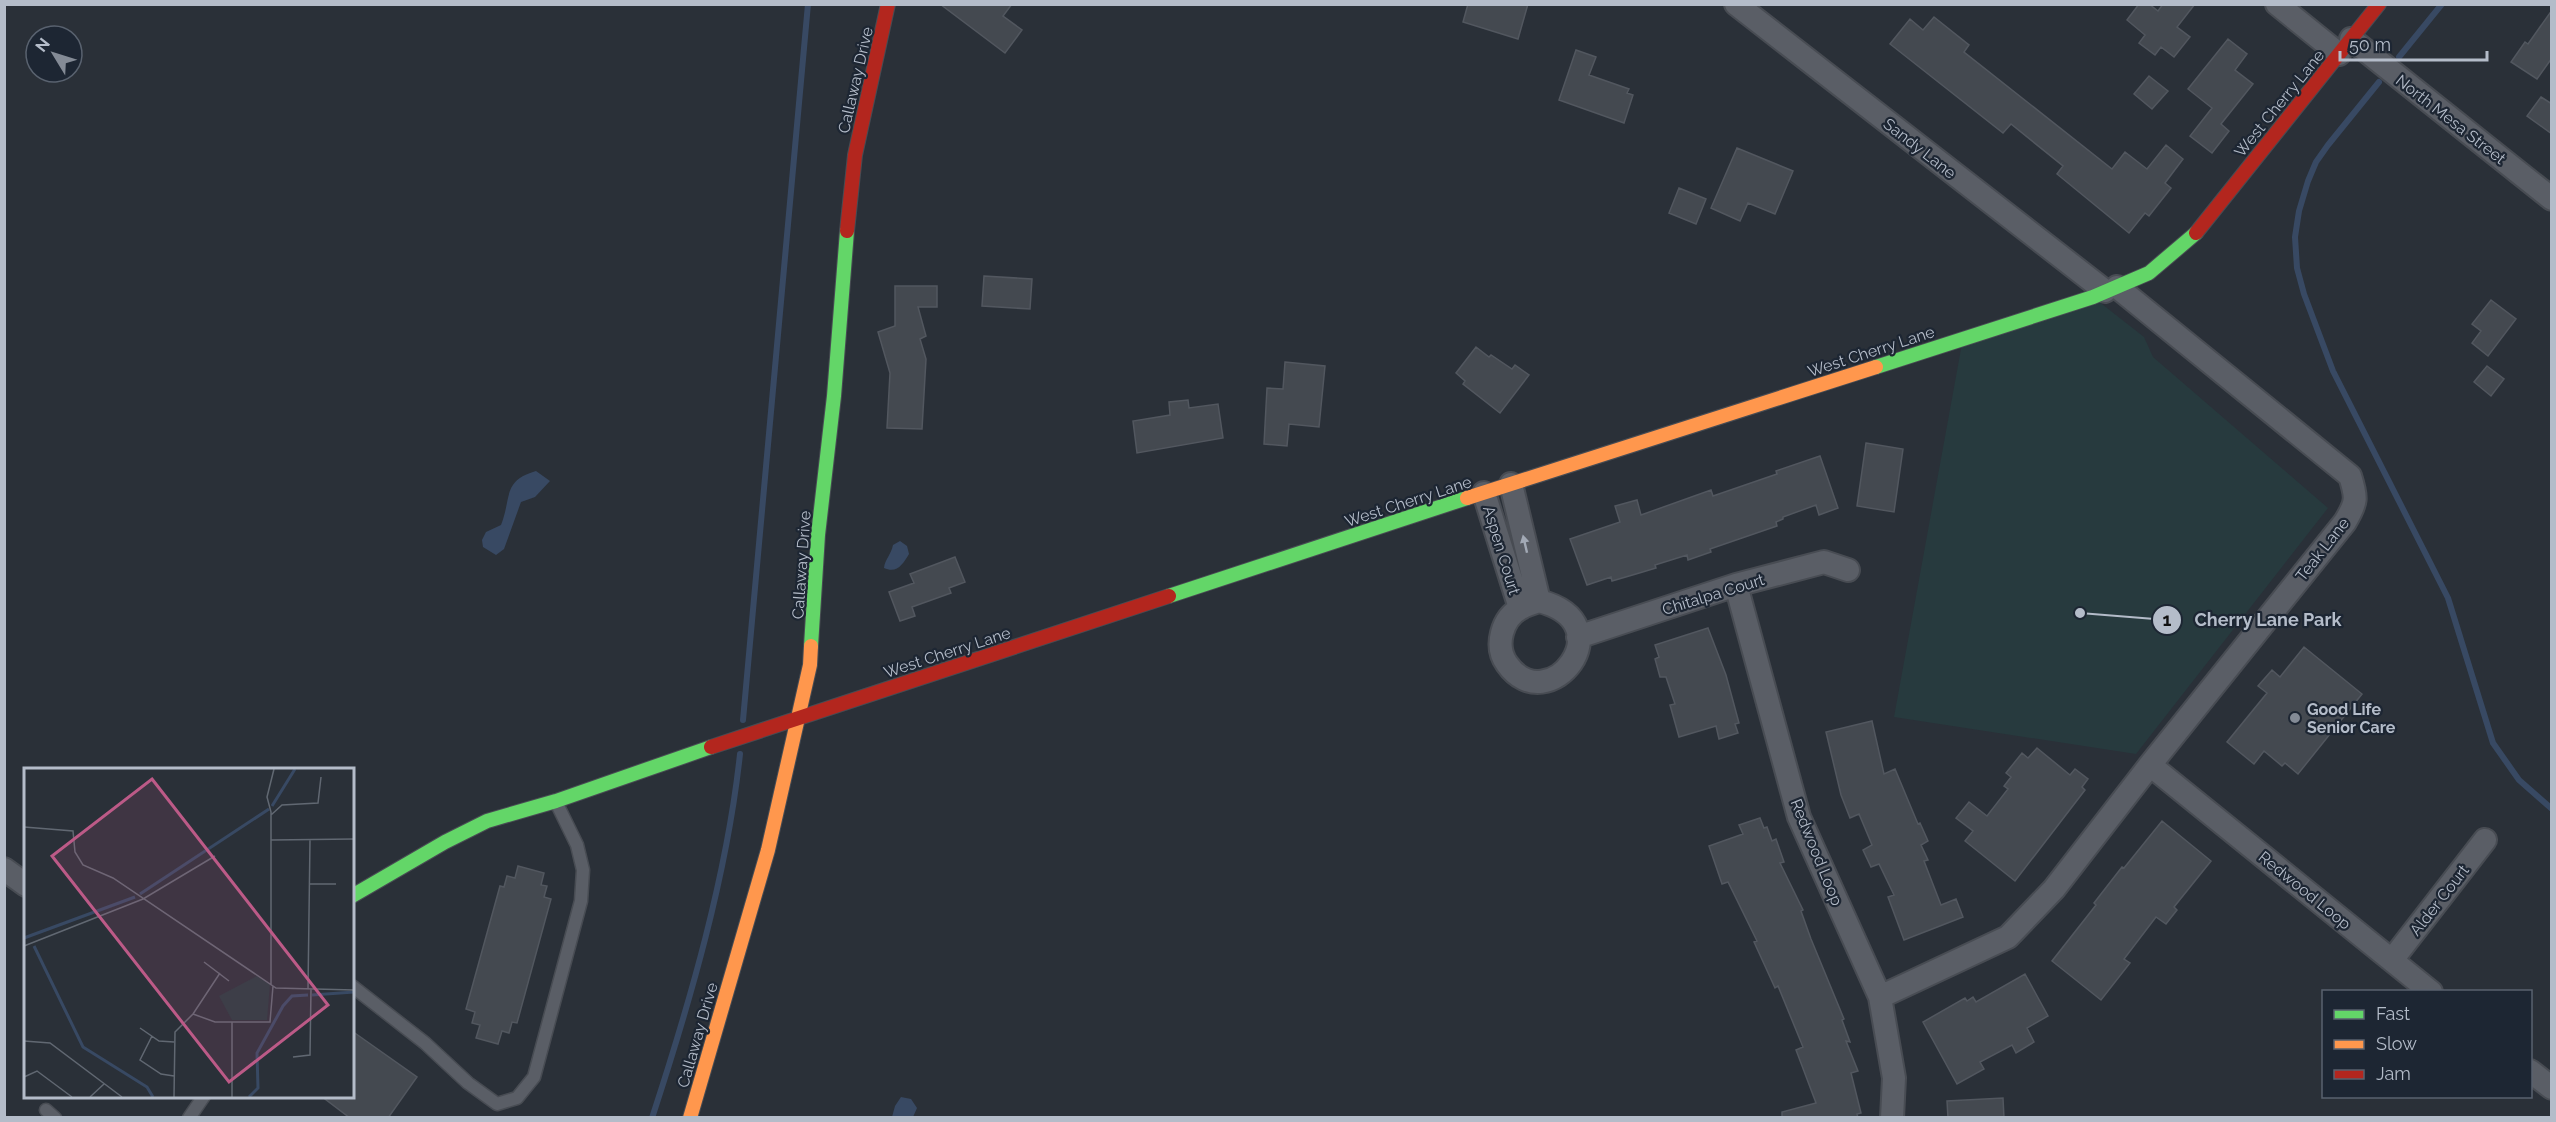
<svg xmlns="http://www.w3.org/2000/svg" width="2556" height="1122" font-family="Raleway,sans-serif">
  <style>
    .green { fill: #273a3e }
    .water { fill: #384963 }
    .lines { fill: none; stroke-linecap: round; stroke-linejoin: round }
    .stream { stroke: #384963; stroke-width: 6 }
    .building { fill: #444950; stroke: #52575f; stroke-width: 1.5 }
    .lane-casing { stroke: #484c53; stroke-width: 15 }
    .street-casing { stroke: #484c53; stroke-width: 26 }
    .fast-casing { stroke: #484c53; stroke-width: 16 }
    .slow-casing { stroke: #484c53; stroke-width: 16 }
    .jam-casing { stroke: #484c53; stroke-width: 16 }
    .lane { stroke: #5a5e66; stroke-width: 12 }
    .street { stroke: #5a5e66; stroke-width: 22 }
    .fast { stroke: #63d668; stroke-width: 14 }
    .slow { stroke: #ff974d; stroke-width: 14 }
    .jam { stroke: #b3261e; stroke-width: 14 }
    .oneway { fill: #a2a9b5 }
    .poi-dot { fill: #848b96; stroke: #1d2633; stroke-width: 2 }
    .labels { text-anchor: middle; stroke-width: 4.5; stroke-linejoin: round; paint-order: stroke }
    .street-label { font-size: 16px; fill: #b4bcc9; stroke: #1d2633 }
    .poi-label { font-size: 16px; font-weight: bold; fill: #b4bcc9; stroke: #1d2633; text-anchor: start }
    .inset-river { fill: none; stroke: #384963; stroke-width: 3 }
    .inset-road { fill: none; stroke: #616872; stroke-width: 1.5 }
    .view { fill: #bc5a87; fill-opacity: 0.15; stroke: #bc5a87; stroke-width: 3 }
    .inset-edge { fill: none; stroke: #b4bcc9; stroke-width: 3 }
    .leader { fill: none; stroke: #b4bcc9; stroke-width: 2 }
    .callout-dot { fill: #b4bcc9; stroke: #1d2633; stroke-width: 2 }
    .mark-label { font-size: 18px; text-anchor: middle; font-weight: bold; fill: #111 }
    .callout-label { font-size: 18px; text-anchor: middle; font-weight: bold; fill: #b4bcc9; stroke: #1d2633; stroke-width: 4.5; stroke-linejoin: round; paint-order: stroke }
  </style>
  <rect width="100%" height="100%" fill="#2a3038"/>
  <path class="green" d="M2093,297L2144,337L2153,357L2328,508L2136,754L1894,717L1963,338Z"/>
  <path class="water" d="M536,471L550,481L535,497L521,502L504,549L496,555L483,547L482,540L486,532L501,525C512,497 502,481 536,471Z
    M900,541L907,546L909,554C903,564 897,574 884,568C885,559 891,555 893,545Z
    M901,1097L911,1099L917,1108L913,1117H892L895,1106Z"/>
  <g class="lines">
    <path class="stream" d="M2399,57L2442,4
      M2379,82L2328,145L2316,162L2308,181L2299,211L2295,237L2297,268L2304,294L2333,371L2448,598L2493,743L2519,780L2552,809
      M743,720L808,4
      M652,1118C690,1002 727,875 740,754"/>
  </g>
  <path class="building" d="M940,4H1012L1003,16L1022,30L1005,53Z
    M1468,4H1528L1518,39L1463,22Z
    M2139,4H2149L2158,11L2163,4H2195L2177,27L2190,37L2174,57L2161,47L2155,55L2139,43L2145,35L2127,20Z
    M2552,10V58L2537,79L2511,62L2525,42L2528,44Z
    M1934,17L1969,45L1964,52L2112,169L2125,152L2147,169L2166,145L2183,159L2165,183L2171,188L2149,216L2145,213L2129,233L2057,174L2063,166L2011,124L2003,133L1890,44L1910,19L1923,30Z
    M2228,39L2247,54L2235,70L2253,84L2221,124L2229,131L2212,153L2190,136L2212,108L2188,89Z
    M1576,50L1596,57L1589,75L1629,89L1627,93L1633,95L1624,123L1559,100Z
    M2149,76L2168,91L2152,109L2134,94Z
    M2541,97L2552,104V134L2527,116Z
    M1737,148L1793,171L1775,214L1748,203L1740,221L1711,208Z
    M1679,188L1706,199L1696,224L1669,213Z
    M984,276L1032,279L1030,309L982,306Z
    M895,286H937V307H918L926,336L920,339L926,359L922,429L887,428L890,373L878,332L895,326Z
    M2491,300L2516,319L2488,356L2472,343L2481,331L2472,324Z
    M1476,347L1489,357L1491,355L1512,369L1515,365L1529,375L1500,413L1463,384L1465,381L1456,373Z
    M1285,362L1325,366L1319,427L1289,424L1287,446L1264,444L1267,388L1283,389Z
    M2487,366L2504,379L2491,396L2474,382Z
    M1188,400L1189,408L1218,404L1223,438L1137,453L1133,421L1170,415L1169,402Z
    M1866,443L1903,449L1894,512L1857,506Z
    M1820,456L1838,508L1819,515L1816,505L1783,517V519L1776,522L1777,526L1710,549L1711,552L1688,560L1687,555L1655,565L1656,568L1636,574L1612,581L1611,577L1587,585L1570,539L1620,522L1615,506L1637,500L1641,515L1711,490L1713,496L1777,474L1776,471Z
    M955,557L965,582L949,588L951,593L912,607L915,616L900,621L889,592L914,583L910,574Z
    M1708,628L1726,675L1739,723L1735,724L1738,733L1719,739L1716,726L1679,737L1670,705L1675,704L1666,677H1660L1655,659L1659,657L1655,645Z
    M2304,647L2362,694L2298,774L2285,763L2282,766L2264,751L2254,764L2227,742L2267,693L2258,686L2272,670L2280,677Z
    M1872,721L1884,774L1895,769L1918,824L1920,823L1928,841L1921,845L1928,860L1924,861L1941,905L1956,899L1963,917L1904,940L1888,897L1894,895L1879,864L1871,867L1863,850L1872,845L1859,814L1850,818L1841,795L1826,732Z
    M2037,748L2070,775L2075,769L2088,779L2082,787L2085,790L2015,881L1965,841L1973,831L1956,818L1969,802L1987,816L2008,789L2004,786L2011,777L2006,773L2022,753L2028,758Z
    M1760,818L1764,828L1767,827L1772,841L1776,839L1784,862L1780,863L1803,910L1801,911L1811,939L1844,1019L1842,1020L1850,1042L1846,1041L1858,1071L1851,1073L1861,1113L1857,1114L1858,1118H1782V1112L1816,1103L1796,1050L1803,1047L1778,986L1775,988L1754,942L1757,941L1728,882L1722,884L1709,846L1743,834L1739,825Z
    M2162,821L2211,861L2174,907L2177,910L2166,924L2156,917L2124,959L2130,963L2101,1000L2052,961L2096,905L2094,903L2122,867L2124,868Z
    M518,866L544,873L541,885L547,886L544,897L551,899L517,1023L512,1022L509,1033L502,1031L498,1044L476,1038L480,1025L472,1023L475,1012L466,1009L500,886L504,887L507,876L515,878Z
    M2025,974L2048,1016L2027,1028L2034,1042L2016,1053L2012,1045L1980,1062L1984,1069L1957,1084L1923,1022L1965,998L1967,1001L1973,997L1976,1002Z
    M352,1031L417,1077L388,1118H350L321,1096H352Z
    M2003,1098L2004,1118H1948L1947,1101Z"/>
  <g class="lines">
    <defs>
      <path id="lane" d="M352,986L425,1043L468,1083L497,1104L517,1098L534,1077L581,901L583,870L577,845L556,802
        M46,1110L55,1118
        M189,1118L204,1096"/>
      <path id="street" d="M1736,4L2105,291
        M2277,4L2339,54
        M2351,39L2552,199
        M1511,484L1539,601
        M1484,493L1520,608
        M1736,585L1799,817L1880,997L1894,1078L1892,1118
        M1539,601C1627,623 1548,722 1507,664C1494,646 1502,618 1521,608C1526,605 1533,603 1539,601Z
        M1578,637L1736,585L1824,562L1848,570
        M2150,765L2431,992
        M4,869L26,885
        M2392,960L2485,840
        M1880,997L2008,937L2054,889L2150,765L2345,522C2357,502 2357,498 2350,476L2117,287
        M2530,1071L2552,1088"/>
      <path id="fast" d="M1876,367L2093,297L2149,273L2196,233
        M1169,596L1467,498
        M811,646L818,535L834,396L847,231
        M352,896L445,842L487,821L556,801L711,747"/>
      <path id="slow" d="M1467,498L1876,367
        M690,1118L768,850L810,665L811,646"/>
      <path id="jam" d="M847,231L855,155L888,4
        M2196,233L2379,4
        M711,747L1169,596"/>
    </defs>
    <use href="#lane" class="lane-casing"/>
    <use href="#street" class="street-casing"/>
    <use href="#fast" class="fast-casing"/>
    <use href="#slow" class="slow-casing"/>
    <use href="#jam" class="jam-casing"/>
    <use href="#lane" class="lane"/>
    <use href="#street" class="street"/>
    <use href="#fast" class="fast"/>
    <use href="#slow" class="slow"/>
    <use href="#jam" class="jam"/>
  </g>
  <defs><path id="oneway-solid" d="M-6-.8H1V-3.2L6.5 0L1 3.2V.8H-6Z" transform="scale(1.5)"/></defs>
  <use class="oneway" href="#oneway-solid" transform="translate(1525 544) rotate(-103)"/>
  <circle class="poi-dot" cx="2295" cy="718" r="6"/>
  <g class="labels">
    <g class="street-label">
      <text transform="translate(855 80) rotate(-77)" y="6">Callaway Drive</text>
      <text transform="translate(2279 103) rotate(-51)" y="6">West Cherry Lane</text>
      <text transform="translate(2451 119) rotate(38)" y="6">North Mesa Street</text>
      <text transform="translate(1920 148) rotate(38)" y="6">Sandy Lane</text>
      <text transform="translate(1871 351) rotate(-18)" y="6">West Cherry Lane</text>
      <text transform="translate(1408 501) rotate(-18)" y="6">West Cherry Lane</text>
      <text transform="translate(2322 549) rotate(-52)" y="6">Teak Lane</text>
      <text transform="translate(1502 550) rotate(73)" y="6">Aspen Court</text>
      <text transform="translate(801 565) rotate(-86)" y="6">Callaway Drive</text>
      <text transform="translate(1713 594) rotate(-17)" y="6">Chitalpa Court</text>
      <text transform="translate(947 652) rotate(-18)" y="6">West Cherry Lane</text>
      <text transform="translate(1817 852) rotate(68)" y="6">Redwood Loop</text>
      <text transform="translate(2305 890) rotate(39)" y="6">Redwood Loop</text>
      <text transform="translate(2439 900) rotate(-52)" y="6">Alder Court</text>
      <text transform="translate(697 1035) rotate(-74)" y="6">Callaway Drive</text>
    </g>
    <g class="poi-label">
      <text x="2307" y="715">Good Life<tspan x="2307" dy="18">Senior Care</tspan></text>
    </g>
  </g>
  <g transform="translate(24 768)">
    <rect width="330" height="330" fill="#2a3038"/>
    <path d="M233,208L246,216L243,252H208L195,228Z" fill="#273a3e"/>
    <path class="inset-river" d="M248,38L271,1M116,126L245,41M0,170L111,129M10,178L59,279L123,319L129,329M288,227L330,224M225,329L234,320L233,285L259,238L268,228L284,227"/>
    <path class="inset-road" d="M247,47L258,37L294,35L297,9M0,59L49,63L51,84L59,97L89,110L252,220L330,222M247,72L330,71M285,116H312M0,178L119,131L191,88M180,194L205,213M247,217V44L243,29L250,1M284,221L286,72M169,246L191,254H246L249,218M116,260L135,273L150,274M128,268L116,292L137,306L150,308M0,273L26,275L98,329M269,289L286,287L287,221M0,309L13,303L48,329M66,329L80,316M150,329L151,264L169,246L196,205M208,329V254"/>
    <path class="view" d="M128,11L304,237L205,314L28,88Z"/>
    <rect width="330" height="330" class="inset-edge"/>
  </g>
  <path class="leader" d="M2080 613L2167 620"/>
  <g class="callout-dot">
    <circle cx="2080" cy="613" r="6"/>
    <circle cx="2167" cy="620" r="15"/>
  </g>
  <g class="mark-label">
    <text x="2167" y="626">1</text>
  </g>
  <g class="callout-label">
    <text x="2268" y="626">Cherry Lane Park</text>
  </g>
  <rect width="2556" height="1122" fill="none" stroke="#b4bcc9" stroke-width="12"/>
  <rect x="2322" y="990" width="210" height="108" fill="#1d2633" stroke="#59626f" stroke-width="1.5"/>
  <rect x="2334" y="1010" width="30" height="9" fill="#63d668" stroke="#59626f" stroke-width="1.5"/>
  <text x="2376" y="1020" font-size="18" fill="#b4bcc9">Fast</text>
  <rect x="2334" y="1040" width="30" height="9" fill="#ff974d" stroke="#59626f" stroke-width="1.5"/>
  <text x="2376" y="1050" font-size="18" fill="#b4bcc9">Slow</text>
  <rect x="2334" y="1070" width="30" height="9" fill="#b3261e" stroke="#59626f" stroke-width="1.5"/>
  <text x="2376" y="1080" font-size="18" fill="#b4bcc9">Jam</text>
  <g transform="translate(54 54) rotate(308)"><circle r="28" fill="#1d2633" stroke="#59626f" stroke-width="1.5"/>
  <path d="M0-4.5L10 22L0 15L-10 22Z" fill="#848b96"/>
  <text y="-9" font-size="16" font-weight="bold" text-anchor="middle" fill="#b4bcc9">N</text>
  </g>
  <path d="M2340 51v9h147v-9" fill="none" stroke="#b4bcc9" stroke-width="3"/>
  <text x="2349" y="51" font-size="18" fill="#b4bcc9" stroke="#1d2633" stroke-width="4.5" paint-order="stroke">50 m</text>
</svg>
